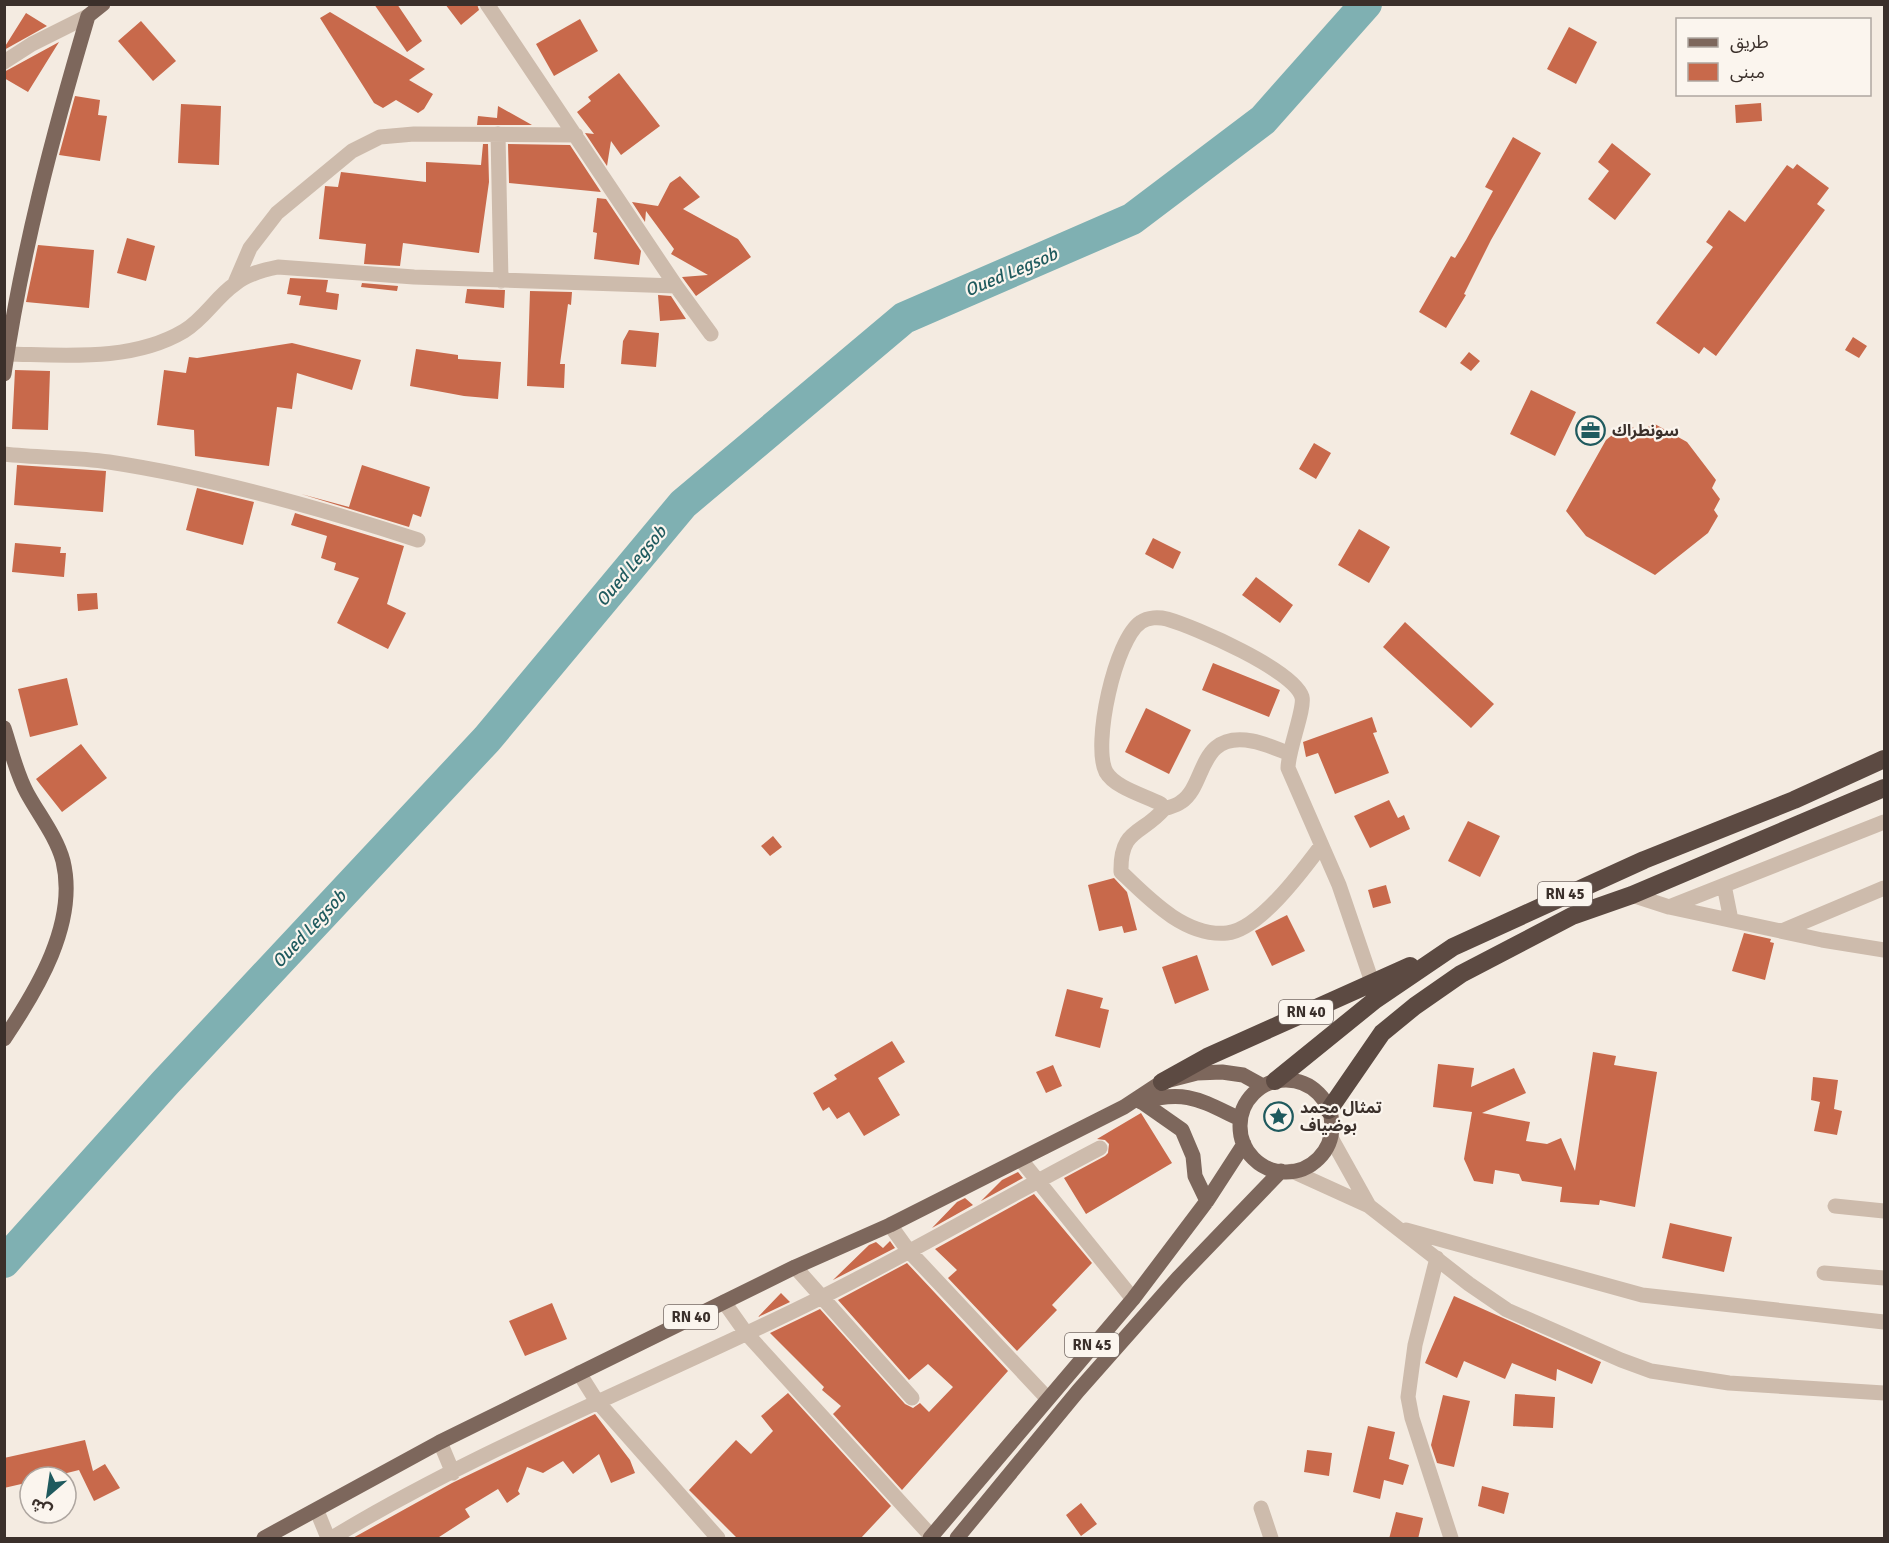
<svg xmlns="http://www.w3.org/2000/svg" width="1889" height="1543" font-family="Signika,'Noto Sans Arabic',sans-serif">
  <style>
    .lines { fill: none; stroke-linecap: round; stroke-linejoin: round }
    .river { stroke: #7fb0b2; stroke-width: 32 }
    .building { fill: #c8694b }
    .minor { stroke: #cdbbac; stroke-width: 15 }
    .major { stroke: #7d675c; stroke-width: 15 }
    .highway { stroke: #5c4a42; stroke-width: 18 }
    .labels { text-anchor: middle; stroke-width: 4.5; stroke-linejoin: round; paint-order: stroke }
    .shield { fill: #fbf5ee; stroke: #756b66; stroke-width: 1.5 }
    .shield-label { font-size: 15px; font-weight: bold; fill: #3b302b }
    .poi-label { font-size: 16px; font-weight: bold; fill: #3b302b; stroke: #fbf5ee; text-anchor: start }
    .water-label { font-size: 18px; font-style: italic; fill: #1f5a5e; stroke: #fbf5ee }
  </style>
  <rect width="100%" height="100%" fill="#f4ebe1"/>
  <g class="lines">
    <path class="river" d="M4,1262L165,1083L487,739L683,504L904,318L1132,219L1263,120L1366,4"/>
  </g>
  <path class="building" d="M374,4H397L422,41L407,52Z
    M445,4H477L479,10L461,25Z
    M330,12L425,69L409,80L433,94L424,109L418,113L396,100L383,108L374,103L320,18Z
    M26,13L47,26L4,50V48Z
    M580,19L598,51L554,76L536,44Z
    M141,21L176,61L153,81L118,41Z
    M1569,27L1597,42L1576,84L1547,69Z
    M59,42L28,92L4,78V72Z
    M619,73L660,126L621,155L611,141L607,166L585,133L594,134L577,112L591,101L588,97Z
    M75,96L100,100L98,115L107,116L100,161L59,155Z
    M1761,103L1762,121L1736,123L1735,105Z
    M181,104L221,106L219,165L178,163Z
    M498,106L532,125H477L478,116L497,118Z
    M1513,137L1541,153L1491,240L1464,294L1466,295L1446,328L1419,312L1451,256L1455,258L1466,240L1493,191L1485,187Z
    M1612,143L1651,174L1615,220L1588,199L1609,171L1598,162Z
    M483,144H488L489,182L479,253L403,243L400,266L364,264L366,244L319,239L325,186L338,187L341,172L426,182V162L481,165Z
    M508,144L570,145L601,192L509,183Z
    M1797,164L1829,188L1817,204L1825,210L1716,356L1704,347L1699,354L1656,323L1713,247L1706,242L1729,210L1745,222L1787,165L1793,169Z
    M680,176L700,197L683,209L738,239L751,257L696,296L682,277L708,275L671,254L674,249L646,211L645,222L632,202L658,206L670,183Z
    M597,198L606,199L641,251L639,265L594,259L597,233L593,232Z
    M127,238L155,246L146,281L117,273Z
    M38,245L94,250L89,308L26,302Z
    M290,278L328,280L326,292L339,294L337,310L299,305L301,296L287,294Z
    M362,283L398,286L397,291L361,287Z
    M467,289L505,290L504,308L465,303Z
    M530,291L572,292L571,305L568,304L560,364H565L564,388L527,386Z
    M658,295L671,296L686,319L660,321Z
    M629,330L659,333L656,367L621,364L623,341Z
    M1853,337L1867,346L1859,358L1845,350Z
    M292,343L361,360L352,390L297,373L292,409L277,407L269,466L195,456L194,430L157,425L164,370L186,373L189,357L197,358Z
    M416,349L458,355V359L501,362L498,399L464,396L410,386Z
    M1469,352L1480,361L1471,371L1460,363Z
    M15,370L50,371L48,430L12,429Z
    M1531,390L1576,412L1555,456L1510,434Z
    M1653,423L1687,442L1716,480L1712,488L1720,499L1714,510L1718,516L1708,533L1655,575L1586,536L1566,511L1606,440L1626,424L1642,432Z
    M1314,443L1331,453L1316,479L1299,469Z
    M17,465L106,471L103,512L14,505Z
    M362,465L430,487L421,517L413,514L409,527L301,494L349,507Z
    M197,488L254,502L243,545L186,530Z
    M295,513L404,546L387,604L406,613L388,649L337,623L359,578L334,570L336,563L321,558L327,536L291,525Z
    M1359,529L1390,547L1369,583L1338,565Z
    M1153,538L1181,552L1173,569L1145,554Z
    M15,543L61,547L60,553H66L64,577L12,572Z
    M1256,577L1293,605L1280,623L1242,595Z
    M97,593L98,609L78,611L77,594Z
    M1405,622L1494,704L1471,728L1383,647Z
    M1213,663L1280,690L1269,717L1202,690Z
    M67,678L78,725L30,737L18,689Z
    M1146,708L1191,730L1169,774L1125,752Z
    M1372,717L1377,732L1373,733L1389,773L1335,794L1318,753L1306,757L1303,742Z
    M81,744L107,778L62,812L36,779Z
    M1389,800L1398,818L1404,815L1410,829L1370,848L1354,816Z
    M1468,821L1500,836L1480,877L1448,861Z
    M773,836L782,847L770,856L761,846Z
    M1114,878L1127,892L1137,930L1124,933L1122,926L1099,931L1088,885Z
    M1386,885L1391,903L1373,908L1368,890Z
    M1287,915L1305,951L1272,966L1255,931Z
    M1744,933L1771,939L1770,942L1774,943L1765,980L1732,971Z
    M1197,955L1209,990L1175,1004L1162,967Z
    M1067,989L1103,998L1100,1008L1109,1010L1100,1048L1055,1036Z
    M892,1041L905,1062L878,1078L900,1115L864,1136L849,1112L837,1119L829,1107L823,1111L813,1093L837,1079L834,1075Z
    M1593,1052L1616,1056L1614,1065L1657,1072L1635,1207L1600,1200L1599,1205L1560,1202L1562,1187L1522,1181L1519,1174L1495,1170L1493,1184L1474,1181L1464,1159L1472,1112L1433,1107L1438,1064L1474,1068L1471,1087L1514,1068L1526,1093L1482,1113L1530,1122L1526,1141L1547,1144L1561,1138L1575,1171Z
    M1053,1065L1062,1086L1046,1093L1036,1072Z
    M1813,1077L1838,1080L1834,1109L1842,1111L1837,1135L1814,1131L1820,1102L1811,1100Z
    M1141,1113L1172,1163L1086,1214L1064,1178L1105,1156L1108,1153L1109,1144L1105,1140L1097,1139Z
    M1018,1172L1023,1178L981,1201L1002,1180Z
    M1034,1194L1092,1263L1052,1305L1057,1310L1017,1351L948,1278L957,1270L935,1249Z
    M965,1198L973,1205L932,1228L957,1202Z
    M1670,1223L1732,1237L1724,1272L1662,1258Z
    M890,1241L895,1248L833,1280L869,1245L876,1242L883,1248Z
    M907,1263L1008,1371L902,1490L833,1414L841,1406L822,1390L824,1387L770,1333L820,1309L905,1404L913,1408L920,1403L929,1412L953,1387L928,1364L909,1380L838,1300Z
    M781,1293L790,1302L758,1317Z
    M1454,1296L1601,1362L1592,1384L1557,1369L1556,1381L1512,1363L1505,1379L1464,1361L1457,1378L1425,1363Z
    M552,1303L567,1339L525,1356L509,1321Z
    M788,1393L891,1506L860,1539H738L689,1490L736,1440L751,1454L773,1431L761,1416Z
    M1515,1394L1555,1397L1553,1428L1513,1426Z
    M1443,1395L1470,1401L1454,1467L1437,1463L1431,1445Z
    M595,1414L630,1460L635,1473L611,1483L599,1454L573,1474L563,1461L543,1473L527,1467L518,1491L520,1494L507,1503L498,1489L465,1509L470,1517L436,1539H351L452,1483Z
    M1368,1426L1395,1432L1389,1459L1409,1465L1403,1485L1384,1480L1380,1499L1353,1492Z
    M85,1440L93,1471L105,1464L120,1488L94,1501L79,1470L51,1477H30V1482L4,1488V1458Z
    M1307,1450L1332,1453L1329,1476L1304,1472Z
    M1482,1486L1509,1493L1504,1514L1478,1506Z
    M1081,1503L1097,1524L1081,1536L1066,1515Z
    M1396,1512L1423,1518L1418,1539H1389Z"/>
  <g class="lines">
    <path class="minor" d="M487,4L676,286L711,334
      M4,62L32,44L88,16
      M498,134L501,281
      M235,283L250,248L277,213L352,151L380,137L414,134L576,135
      M7,354C65,355 132,362 184,331C205,318 216,297 235,284C247,274 263,270 278,267L414,277L676,286
      M4,454C39,458 75,457 109,462C214,478 317,507 418,540
      M1164,809C1169,807 1176,806 1181,802C1207,785 1197,731 1252,741C1264,743 1277,749 1288,753
      M1321,846C1303,870 1259,930 1227,933C1185,937 1149,899 1121,872C1120,828 1142,835 1164,809L1161,804C1146,796 1115,788 1106,772C1092,745 1115,639 1141,622C1148,617 1159,617 1167,619C1195,627 1294,670 1302,697C1305,709 1288,750 1288,768L1339,885L1372,982
      M1724,885L1731,920
      M1632,895L1669,907L1884,822
      M1669,907L1822,940L1884,950
      M1782,931L1884,888
      M1330,1136L1369,1206
      M1021,1160L1133,1299
      M1292,1171L1369,1206L1469,1284L1507,1310L1621,1360L1651,1371L1729,1383L1884,1393
      M1835,1206L1884,1211
      M890,1225L908,1250L1047,1398
      M1406,1230L1642,1295L1884,1322
      M1437,1258L1415,1345L1408,1397L1412,1418L1451,1538
      M795,1267L912,1398
      M1824,1273L1884,1278
      M724,1302L746,1333L932,1537
      M579,1373L596,1400L718,1538
      M440,1442L453,1473
      M1261,1508L1271,1538
      M317,1511L328,1538
      M332,1538C487,1444 658,1379 820,1298C914,1251 1006,1197 1100,1148"/>
    <path class="major" d="M4,374C22,251 53,134 88,16L103,4
      M4,728C11,749 16,773 27,793C39,815 56,836 63,861C78,923 37,990 4,1039
      M1240 1126a46 46 0 1 1 92 0a46 46 0 1 1-92 0Z
      M1141,1102C1186,1089 1200,1100 1240,1119
      M1142,1102L1182,1130L1193,1156L1195,1176L1207,1201
      M264,1538L440,1442L795,1267L890,1225L1124,1107L1162,1082L1197,1073L1222,1072L1243,1075L1263,1086
      M930,1538L1133,1299L1207,1201L1244,1144
      M957,1538L1078,1391L1178,1278L1281,1171"/>
    <path class="highway" d="M1275,1081L1375,1000L1453,947L1644,860L1794,800L1884,759
      M1162,1082L1207,1057L1410,966
      M1329,1110L1382,1033L1415,1006L1461,974L1572,916L1632,895L1884,788"/>
  </g>
  <defs>
    <symbol id="office-ring" viewBox="-11 -11 22 22"><circle r="9.5" fill="#fbf5ee" stroke="#1f5a5e" stroke-width="1.5"/><path d="M-6-3h4V-5.5h4V-3h4V5H-6ZM-1-4.5V-3h2v-1.5ZM-6 0V1H6V0Z" fill="#1f5a5e"/></symbol>
    <symbol id="sight-ring" viewBox="-11 -11 22 22"><circle r="9.5" fill="#fbf5ee" stroke="#1f5a5e" stroke-width="1.5"/><path d="M0-6L1.8-2.2L6-1.7L2.9 1.2L3.7 5.4L0 3.3L-3.7 5.4L-2.9 1.2L-6-1.7L-1.8-2.2Z" fill="#1f5a5e"/></symbol>
  </defs>
  <g fill-rule="evenodd">
    <use href="#office-ring" x="1574" y="414" width="33" height="33"/>
    <use href="#sight-ring" x="1262" y="1100" width="33" height="33"/>
  </g>
  <g class="labels">
    <g class="shield">
      <rect x="1538" y="882" width="54" height="24" rx="4.5"/>
      <rect x="1279" y="1000" width="54" height="24" rx="4.5"/>
      <rect x="664" y="1305" width="54" height="24" rx="4.5"/>
      <rect x="1065" y="1333" width="54" height="24" rx="4.5"/>
    </g>
    <g class="shield-label">
      <text x="1565" y="899">RN 45</text>
      <text x="1306" y="1017">RN 40</text>
      <text x="691" y="1322">RN 40</text>
      <text x="1092" y="1350">RN 45</text>
    </g>
    <g class="poi-label">
      <text x="1612" y="436">سونطراك</text>
      <text x="1300" y="1113">تمثال محمد<tspan x="1300" dy="18">بوضياف</tspan></text>
    </g>
    <g class="water-label">
      <text transform="translate(1011 272) rotate(-23)" y="6">Oued Legsob</text>
      <text transform="translate(631 566) rotate(-50)" y="6">Oued Legsob</text>
      <text transform="translate(309 929) rotate(-47)" y="6">Oued Legsob</text>
    </g>
  </g>
  <rect width="1889" height="1543" fill="none" stroke="#3b302b" stroke-width="12"/>
  <rect x="1676" y="18" width="195" height="78" fill="#fbf5ee" stroke="#aea6a0" stroke-width="1.5"/>
  <rect x="1688" y="38" width="30" height="9" fill="#7d675c" stroke="#aea6a0" stroke-width="1.5"/>
  <text x="1730" y="48" font-size="18" fill="#3b302b">طريق</text>
  <rect x="1688" y="63" width="30" height="18" fill="#c8694b" stroke="#aea6a0" stroke-width="1.5"/>
  <text x="1730" y="78" font-size="18" fill="#3b302b">مبنى</text>
  <g transform="translate(48 1495) rotate(209)"><circle r="28" fill="#fbf5ee" stroke="#aea6a0" stroke-width="1.5"/>
  <path d="M0-4.5L10 22L0 15L-10 22Z" fill="#1f5a5e"/>
  <text y="-9" font-size="16" font-weight="bold" text-anchor="middle" fill="#3b302b">ش</text>
  </g>
</svg>
